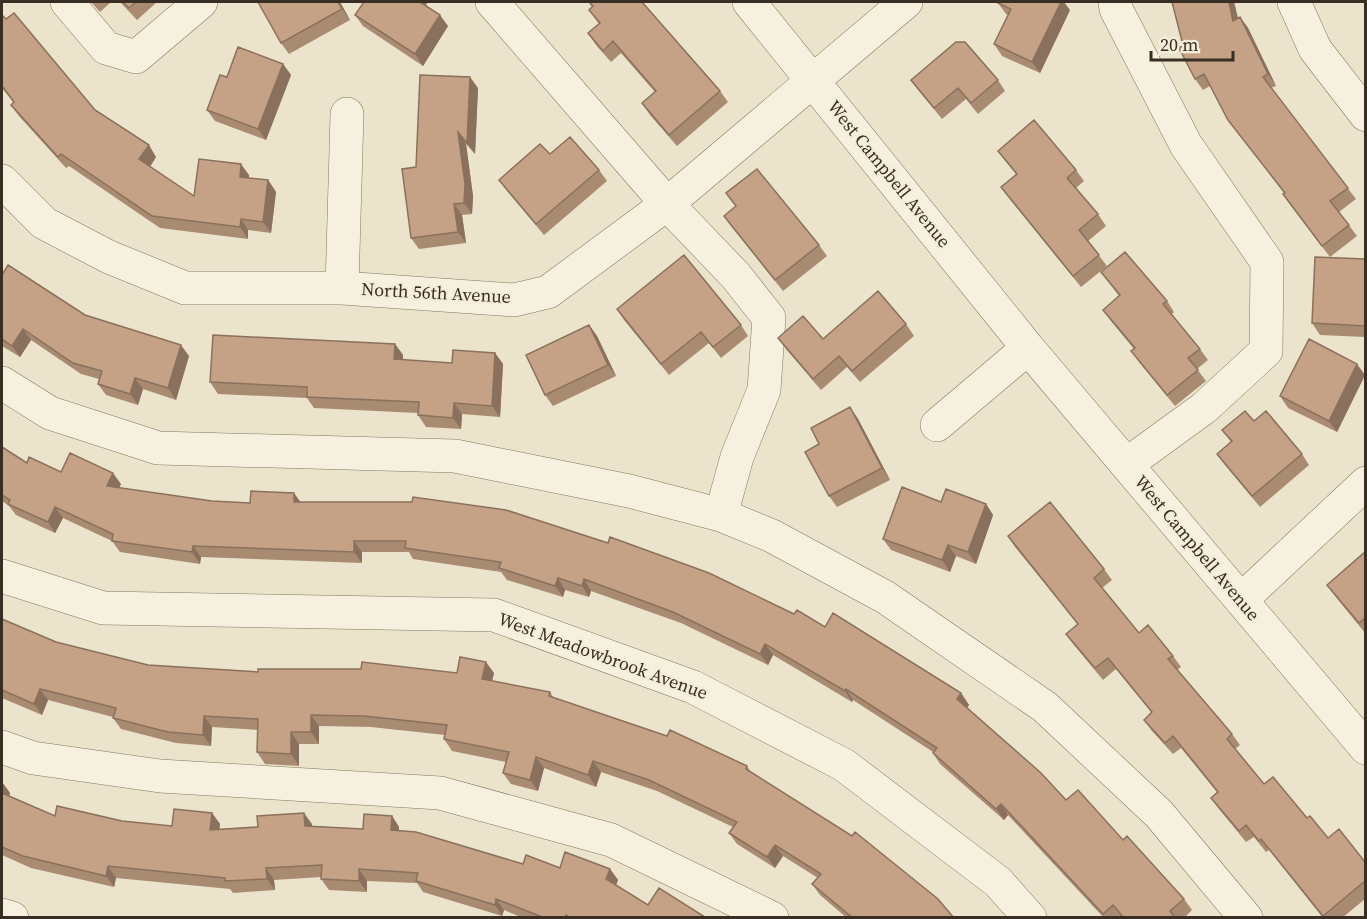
<svg xmlns="http://www.w3.org/2000/svg" width="1367" height="919" font-family="'Source Serif 4',serif">
  <style>
    .lines { fill: none; stroke-linecap: round; stroke-linejoin: round }
    .minor-casing { stroke: #867661; stroke-width: 34 }
    .minor { stroke: #f6f0de; stroke-width: 33 }
    .wall { fill: #a98b72 }
    .shaded-wall { fill: #8a715d }
    .building { fill: #c5a285; stroke: #8a715d; stroke-width: 1.5 }
    .labels { text-anchor: middle; stroke-width: 5; stroke-linejoin: round; paint-order: stroke }
    .street-label { font-size: 18px; fill: #382e23; stroke: #f3edda }
  </style>
  <rect width="100%" height="100%" fill="#ebe3cb"/>
  <g class="lines">
    <defs>
      <path id="minor" d="M67,2L106,48L136,57L201,2
        M492,2L667,204L736,276L769,318L764,390L737,457L721,515
        M749,2L1028,348L1366,748
        M1115,2L1116,9L1186,145L1267,262L1266,351L1204,408L1127,464
        M1294,2L1315,49L1366,115
        M2,181L44,223L109,257L185,288H342L514,300L548,292L667,204L906,2
        M342,288L347,114
        M2,383L50,413L158,448L455,456L629,491L721,515L772,536L885,597L1045,707L1159,814L1246,918
        M937,425L1028,348
        M2,576L103,608L494,615L693,687L844,765L998,882L1030,918
        M1241,600L1366,483
        M2,747L33,758L160,776L440,793L611,840L772,918
        M2,915L12,918"/>
    </defs>
    <use href="#minor" class="minor-casing"/>
    <use href="#minor" class="minor"/>
  </g>
  <path class="wall" d="M91,2H111L100,12Z
    M120,2H157L137,20Z
    M258,2H340L350,20L289,54L281,43Z
    M364,2H426L427,3L426,5L448,26L423,66L363,26L355,15Z
    M588,2H642L720,91L728,102L677,146L650,115L642,103L655,92L621,53L611,62L596,45L588,33L599,24L589,10L592,7Z
    M1172,2H1234L1238,18L1240,17L1248,28L1276,86L1271,88L1356,199L1339,212L1357,236L1330,257L1291,206L1283,194L1284,193L1228,120L1210,86L1203,90L1195,79L1183,45Z
    M998,3L1070,10L1040,73L1002,56L994,44L1008,15L1006,14Z
    M2,15L95,110L156,157L150,167L194,196L249,175V178L268,180L276,192L271,233L248,230V239L160,228L69,166L66,168L19,116L11,105L14,103L2,88Z
    M283,64L291,75L266,140L215,121L207,110L227,77Z
    M911,80H998L1005,91L978,114L966,99L942,119L919,91Z
    M478,88L475,154L466,144L473,196L472,214L462,215L466,243L419,249L411,238L416,167Z
    M998,151L1076,170L1084,181L1076,188L1098,214L1106,226L1088,241L1107,266L1081,287L1009,198L1001,187L1016,174Z
    M550,154L599,170L607,181L544,235L507,191L499,180Z
    M726,193L819,245L827,256L783,291L732,227L724,216L736,206Z
    M1365,259V337L1320,335L1312,323Z
    M1101,272L1167,301L1174,312L1171,315L1200,349L1208,360L1197,369L1206,381L1175,406L1139,362L1131,351L1134,349L1111,321L1103,310L1119,296Z
    M2,275L85,315L189,356L176,400L143,389L138,405L106,395L98,384L99,379L81,374L31,340L20,357L2,346Z
    M617,309L741,325L748,336L721,358L709,343L669,375L624,320Z
    M906,324L914,336L860,382L847,367L821,390L786,349L778,338L823,339Z
    M589,325L597,336L616,376L553,406L545,395Z
    M395,344L403,355V360L452,363L495,353L503,364L500,417L462,414L461,429L426,427L418,415V413L314,408L307,398L218,394L210,382Z
    M1365,375L1337,432L1288,408L1280,396Z
    M850,407L858,419L890,480L837,507L829,496L819,444Z
    M1254,421L1302,454L1309,465L1260,507L1225,465L1217,454L1231,442L1222,430Z
    M2,447L27,463L61,472L121,484L119,488L212,501L250,503L301,502L794,614L825,627L961,693L969,705L967,708L1066,800L1123,840L1184,899L1192,910L1184,918H1122L1121,916L1119,918H1104L1008,815L1004,820L940,764L933,753V752L853,700L852,702L773,655L768,665L681,623L591,591L589,597L565,590L563,597L507,580L501,572L413,559L409,552H362V563L201,557L200,564L120,552L112,541L63,518L55,533L16,515L9,506L2,501Z
    M941,502L986,504L993,515L976,564L956,556L950,572L891,550L883,539Z
    M1008,536L1104,569L1112,580L1102,588L1139,633L1173,656L1181,667L1177,670L1232,734L1240,745L1235,749L1264,784L1307,818L1328,838L1365,862V899L1342,918H1323L1269,850L1266,852L1254,837L1246,842L1219,809L1211,798L1217,792L1181,748L1173,754L1152,731L1144,720L1152,713L1116,669L1103,680L1074,645L1066,634L1078,624L1015,547Z
    M1365,552V633L1335,596L1327,585Z
    M2,619L56,642L148,665L258,672L494,673L492,681L550,692L553,697L747,766L750,771L954,918H847L820,895L812,884L818,878L783,856L775,868L737,844L729,833L733,827L657,791L601,772L596,787L544,768L538,791L511,784L503,773L506,762L452,751L444,739L445,735L371,727L319,726V744H299V766L265,764L257,752L258,730L212,727L211,746L176,743L121,729L113,718V717L48,700L42,715L2,698Z
    M2,782L10,793L9,797L55,816L122,821L172,826L212,813L220,824L219,829L312,824V826L363,829L392,816L399,827V831L523,864L560,868L610,869L618,880L616,885L648,905L705,918H523L504,910L502,916L423,892L417,883L367,881V892L329,890L321,879V877L274,880L275,890L233,893L230,889L116,878L114,887L31,868L2,855Z"/>
  <path class="shaded-wall" d="M338,2H340L350,20L342,9Z
    M417,2H426L427,3L423,10Z
    M1061,2H1064L1070,10L1040,73L1032,62Z
    M1229,2H1234L1241,32L1233,21Z
    M440,15L448,26L423,66L415,54Z
    M1240,17L1248,28L1276,86L1268,74Z
    M283,64L291,75L266,140L258,129Z
    M470,77L478,88L475,154L467,143Z
    M458,132L466,144L473,196L472,214L464,203Z
    M149,145L156,157L147,171L139,159Z
    M241,164L249,175L248,188L240,177Z
    M268,180L276,192L271,233L263,222Z
    M454,204L462,215L466,243L458,232Z
    M241,219L248,230V239L240,227Z
    M589,325L597,336L616,376L608,365Z
    M23,329L31,340L20,357L12,346Z
    M395,344L403,355L402,370L394,359Z
    M181,345L189,356L176,400L168,388Z
    M495,353L503,364L500,417L492,406Z
    M1357,364L1365,375L1337,432L1329,421Z
    M135,378L143,389L138,405L130,394Z
    M454,403L462,414L461,429L453,418Z
    M850,407L858,419L890,480L882,468Z
    M113,473L121,484L115,497L107,486Z
    M294,493L302,504L294,502Z
    M986,504L993,515L976,564L968,552Z
    M55,507L63,518L55,533L48,522Z
    M354,541L362,552V563L354,552Z
    M948,545L956,556L950,572L942,560Z
    M193,546L201,557L200,564L192,552Z
    M558,578L565,590L563,597L555,586Z
    M584,579L591,591L589,597L582,586Z
    M765,644L773,655L768,665L760,654Z
    M486,662L494,673L490,690L482,679Z
    M40,689L48,700L42,715L34,704Z
    M846,689L853,700L852,702L845,691Z
    M961,693L969,705L965,710L957,699Z
    M311,715L319,726V744L311,732Z
    M204,716L212,727L211,746L203,735Z
    M291,732L299,744V766L291,754Z
    M536,757L544,768L538,791L530,780Z
    M593,761L601,772L596,787L588,775Z
    M2,782L10,793L6,803L2,797Z
    M1001,804L1008,815L1004,820L996,809Z
    M212,813L220,824L218,841L210,830Z
    M304,813L312,824L313,837L305,826Z
    M392,816L399,827V841L391,830Z
    M775,845L783,856L775,868L767,857Z
    M108,866L116,878L114,887L106,876Z
    M266,868L274,880L275,890L267,879Z
    M359,869L367,881V892L359,881Z
    M610,869L618,880L614,890L606,879Z
    M496,899L504,910L502,916L495,905Z"/>
  <path class="building" d="M123,2H136L129,8Z
    M258,2H338L342,9L281,43Z
    M364,2H420L440,15L415,54L355,15Z
    M589,2H642L720,91L669,135L642,103L656,91L613,41L603,51L588,33L600,23L589,10L593,6Z
    M999,2H1061L1032,62L994,44L1011,9L998,3Z
    M1172,2H1229L1233,21L1240,17L1268,74L1263,77L1348,188L1330,201L1349,225L1322,246L1283,194L1285,193L1228,120L1204,74L1195,79L1179,48L1183,45Z
    M14,13L95,110L149,145L139,159L194,196L199,159L241,164L240,177L268,180L263,222L241,219L240,227L152,216L61,154L58,157L11,105L14,102L2,86V15L6,19Z
    M956,42H965L998,80L971,103L958,88L934,108L911,80Z
    M238,47L283,64L258,129L207,110L220,75L227,77Z
    M420,75L470,77L467,143L458,132L465,184L464,203L454,204L458,232L411,238L402,169L416,167Z
    M1034,120L1076,170L1067,178L1098,214L1079,230L1099,255L1073,276L1001,187L1017,174L998,151Z
    M570,137L599,170L536,224L499,180L540,144L550,154Z
    M757,169L819,245L775,280L724,216L736,206L726,193Z
    M1125,252L1167,301L1163,304L1200,349L1188,358L1198,370L1167,395L1131,351L1135,348L1103,310L1120,295L1101,272Z
    M684,255L741,325L713,347L701,332L661,364L617,309Z
    M1315,257L1365,259V326L1312,323Z
    M8,265L85,315L181,345L168,388L135,378L130,394L98,384L102,371L73,363L23,329L12,346L2,339V275Z
    M878,291L906,324L852,371L839,356L813,379L778,338L803,316L823,339Z
    M589,325L608,365L545,395L526,355Z
    M213,335L395,344L394,359L452,363L453,350L495,353L492,406L454,403L453,418L418,415L419,402L307,397V387L210,382Z
    M1309,339L1357,364L1329,421L1280,396Z
    M850,407L882,468L829,496L805,452L819,444L811,428Z
    M1245,411L1254,421L1266,411L1302,454L1252,496L1217,454L1232,441L1222,430Z
    M2,447L27,463L29,457L61,472L70,453L113,473L107,486L212,501L250,503L251,491L294,493V502H412L413,497L506,510L608,543L610,537L709,573L794,614L797,610L825,627L833,613L961,693L957,699L1041,773L1066,800L1078,790L1123,840L1127,836L1184,899L1170,911L1175,918H1124L1113,905L1103,914L1001,804L996,809L933,753L937,748L846,689L845,691L765,644L760,654L673,612L584,579L582,586L558,578L555,586L499,568L501,562L405,548L406,541H354V552L193,546L192,552L112,541L113,534L55,507L48,522L8,504L10,500L2,495Z
    M902,487L941,502L946,489L986,504L968,552L948,545L942,560L883,539Z
    M1050,502L1104,569L1094,578L1139,633L1148,625L1173,656L1168,659L1232,734L1227,739L1264,784L1273,777L1307,818L1310,816L1328,838L1339,829L1365,862V881L1323,916L1261,839L1259,841L1246,825L1239,831L1211,798L1218,792L1173,736L1165,743L1144,720L1152,712L1108,658L1095,668L1066,634L1078,624L1008,536Z
    M1365,552V618L1359,623L1327,585Z
    M2,619L56,642L148,665L258,672V669H361L362,662L457,673L460,657L486,662L482,679L550,692L549,696L667,736L670,730L747,766L746,769L852,836L855,832L938,899L954,918H853L812,884L821,874L775,845L767,857L729,833L737,822L649,780L593,761L588,775L536,757L530,780L503,773L509,752L444,739L447,725L364,716L311,715V732H291V754L257,752L258,719L204,716L203,735L168,732L113,718L116,708L40,689L34,704L2,690Z
    M2,793L55,816L57,806L122,821L172,826L174,809L212,813L210,830L258,827L257,816L304,813L305,826L363,829L364,814L392,816L391,830L416,832L523,864L526,855L560,868L565,852L610,869L606,879L648,905L659,888L705,917L570,918L566,915L565,918H545L496,899L495,905L416,881L418,873L359,869V881L321,879L322,865L266,868L267,879L225,881V878L108,866L106,876L23,856L2,847Z"/>
  <g class="labels">
    <g class="street-label">
      <text transform="translate(889 174) rotate(51)" y="6">West Campbell Avenue</text>
      <text transform="translate(436 293) rotate(3)" y="6">North 56th Avenue</text>
      <text transform="translate(1197 548) rotate(50)" y="6">West Campbell Avenue</text>
      <text transform="translate(603 656) rotate(20)" y="6">West Meadowbrook Avenue</text>
    </g>
  </g>
  <rect width="1367" height="919" fill="none" stroke="#382e23" stroke-width="6"/>
  <path d="M1151 51v9h82v-9" fill="none" stroke="#382e23" stroke-width="3"/>
  <text x="1160" y="51" font-size="18" fill="#382e23" stroke="#f3edda" stroke-width="4.5" paint-order="stroke">20 m</text>
</svg>
